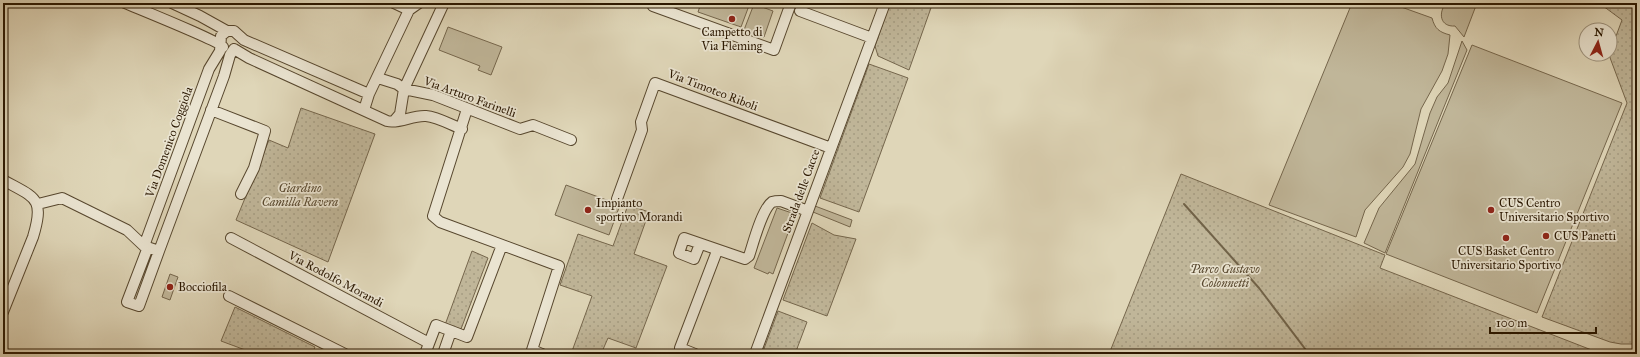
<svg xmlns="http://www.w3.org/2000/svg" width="1640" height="357" font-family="'IM FELL Great Primer',serif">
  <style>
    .grass { fill: #c0b699; stroke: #75664c }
    .park { fill: url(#park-dots); stroke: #75664c }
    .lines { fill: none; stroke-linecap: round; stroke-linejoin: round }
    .stream { stroke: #716349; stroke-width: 2 }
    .minor-casing { stroke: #57472e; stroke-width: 12 }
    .minor { stroke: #eae4d1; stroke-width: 10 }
    .poi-dot { fill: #8f2418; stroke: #eae4d1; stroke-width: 1.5 }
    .labels { text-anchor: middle; stroke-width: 3.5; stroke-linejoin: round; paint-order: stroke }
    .poi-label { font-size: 12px; fill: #2a1700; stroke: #eae4d1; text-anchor: start }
    .street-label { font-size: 12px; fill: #2a1700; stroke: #eae4d1 }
    .park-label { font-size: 12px; font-style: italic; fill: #57472e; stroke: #eae4d1 }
  </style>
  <defs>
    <pattern id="park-dots" width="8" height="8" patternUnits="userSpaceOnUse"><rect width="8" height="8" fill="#c0b699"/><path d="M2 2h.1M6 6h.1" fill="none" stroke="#a59c82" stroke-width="1.8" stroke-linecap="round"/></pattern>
  </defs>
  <rect width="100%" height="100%" fill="#dfd6b8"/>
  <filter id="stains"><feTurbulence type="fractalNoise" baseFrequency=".005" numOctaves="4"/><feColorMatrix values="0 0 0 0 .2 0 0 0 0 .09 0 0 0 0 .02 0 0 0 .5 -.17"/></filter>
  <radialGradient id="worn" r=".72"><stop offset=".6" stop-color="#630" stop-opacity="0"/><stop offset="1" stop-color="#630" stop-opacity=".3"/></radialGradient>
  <path class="grass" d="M701,3H750L741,27L698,12Z
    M1352,3H1390L1432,18C1435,29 1439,32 1450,35L1448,54L1442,71L1421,109L1410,154L1403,167L1365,210L1356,237L1269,205Z
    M1446,3H1477L1464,37L1455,26C1440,27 1438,13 1446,3Z
    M754,4L773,11L764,37L744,30Z
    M448,27L502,47L491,75L478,70L480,66L439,50Z
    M1462,41L1467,50L1385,253L1364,243L1379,208L1415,164L1430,113L1437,97L1448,83Z
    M1472,45L1622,103L1537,313L1386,254Z
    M566,185L620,205L609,235L555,215Z
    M815,206L852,220L850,227L813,212Z
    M777,208L795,214L773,274L769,272L768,274L754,268Z
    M170,274L178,277L170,300L162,297Z"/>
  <path class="park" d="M890,3H927L932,5L909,70L878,56L875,46Z
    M1599,3H1637V344H1621L1610,342L1542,317L1627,103L1609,55L1622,20Z
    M869,64L908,78L859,212L820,198Z
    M301,108L375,134L328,262L236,220L269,140L288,148Z
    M1181,174L1385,255L1380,268L1602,354H1109Z
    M628,205L649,212L634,254L667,266L636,348L608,338L601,354H571L592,296L560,285L578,234L613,246Z
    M812,223L834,235L856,239L827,316L783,300Z
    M472,251L488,258L461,329L445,325Z
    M235,307L315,347L312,354H256L221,341Z
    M778,311L807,322L795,354H762Z"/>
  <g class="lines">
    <path class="stream" d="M1184,204L1259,288L1309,354"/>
    <defs>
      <path id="minor" d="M125,3C139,9 219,41 223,47
        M172,3L200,16L227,31H234L244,40L369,94
        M394,3L409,10
        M653,3V6L774,50L791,3
        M800,11L872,38
        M234,49L249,58L387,121C400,124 412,115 426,116C438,117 451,125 462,129
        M378,78L397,84L404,89L433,95L520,129L533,125L571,140
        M467,109L433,216L440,222L559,266L532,350L542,354
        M211,110L265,131L254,168L241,194
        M364,110L369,94L409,10L419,3
        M394,121L400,114L404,89L444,3
        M3,180C35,198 45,197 33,237L3,312
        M617,199L642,130L641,122L655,83L831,148
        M38,204L62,198L127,230L144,246
        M231,238L429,343
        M700,244L694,259L679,253L684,238L745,259L749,256C753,244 762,209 772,202C775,201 778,201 781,201L808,211
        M144,246L209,69L220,51L221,36L227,31
        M144,246L159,251L224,76L230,55L234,49
        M148,247L127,302L139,306L159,251
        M229,296L345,354
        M425,354L436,325L467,337L502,245
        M443,354L451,331
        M695,354L680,348L717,251
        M755,354L885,3"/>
    </defs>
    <use href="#minor" class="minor-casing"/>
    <use href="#minor" class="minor"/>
  </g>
  <g class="poi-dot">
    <circle cx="732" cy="19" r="4"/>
    <circle cx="588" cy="210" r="4"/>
    <circle cx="1491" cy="210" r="4"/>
    <circle cx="1546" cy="236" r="4"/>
    <circle cx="1506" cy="238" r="4"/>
    <circle cx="170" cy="287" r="4"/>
  </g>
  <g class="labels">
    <g class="poi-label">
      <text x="732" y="36" text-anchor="middle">Campetto di<tspan x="732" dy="14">Via Fleming</tspan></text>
      <text x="596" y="207">Impianto<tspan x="596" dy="14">sportivo Morandi</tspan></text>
      <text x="1499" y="207">CUS Centro<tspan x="1499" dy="14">Universitario Sportivo</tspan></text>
      <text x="1554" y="240">CUS Panetti</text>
      <text x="1506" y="255" text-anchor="middle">CUS Basket Centro<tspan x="1506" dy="14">Universitario Sportivo</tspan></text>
      <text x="178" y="291">Bocciofila</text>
    </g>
    <g class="street-label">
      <text transform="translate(713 90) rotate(21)" y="4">Via Timoteo Riboli</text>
      <text transform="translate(470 97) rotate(20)" y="4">Via Arturo Farinelli</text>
      <text transform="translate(169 142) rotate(-70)" y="4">Via Domenico Coggiola</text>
      <text transform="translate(801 191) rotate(-70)" y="4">Strada delle Cacce</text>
      <text transform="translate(336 279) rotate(28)" y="4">Via Rodolfo Morandi</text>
    </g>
    <g class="park-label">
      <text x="300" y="192">Giardino<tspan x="300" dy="14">Camilla Ravera</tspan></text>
      <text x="1225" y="273">Parco Gustavo<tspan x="1225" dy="14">Colonnetti</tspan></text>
    </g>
  </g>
  <rect width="1640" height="357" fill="none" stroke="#dfd6b8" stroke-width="16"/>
  <rect x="4" y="4" width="1632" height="349" fill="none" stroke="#2a1700" stroke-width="2"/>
  <rect x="8" y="8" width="1624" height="341" fill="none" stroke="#2a1700"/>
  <g transform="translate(1598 42) rotate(6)"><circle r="19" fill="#eae4d1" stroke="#9d927d"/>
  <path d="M0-3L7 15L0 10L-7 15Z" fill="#8f2418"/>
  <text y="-6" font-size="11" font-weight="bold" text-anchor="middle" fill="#2a1700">N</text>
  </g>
  <path d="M1490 327v6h106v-6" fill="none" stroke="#2a1700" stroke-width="2"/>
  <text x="1496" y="327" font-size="12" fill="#2a1700" stroke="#eae4d1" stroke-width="3" paint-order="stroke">100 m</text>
  <rect width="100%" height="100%" filter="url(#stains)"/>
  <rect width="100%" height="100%" fill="url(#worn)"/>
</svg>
